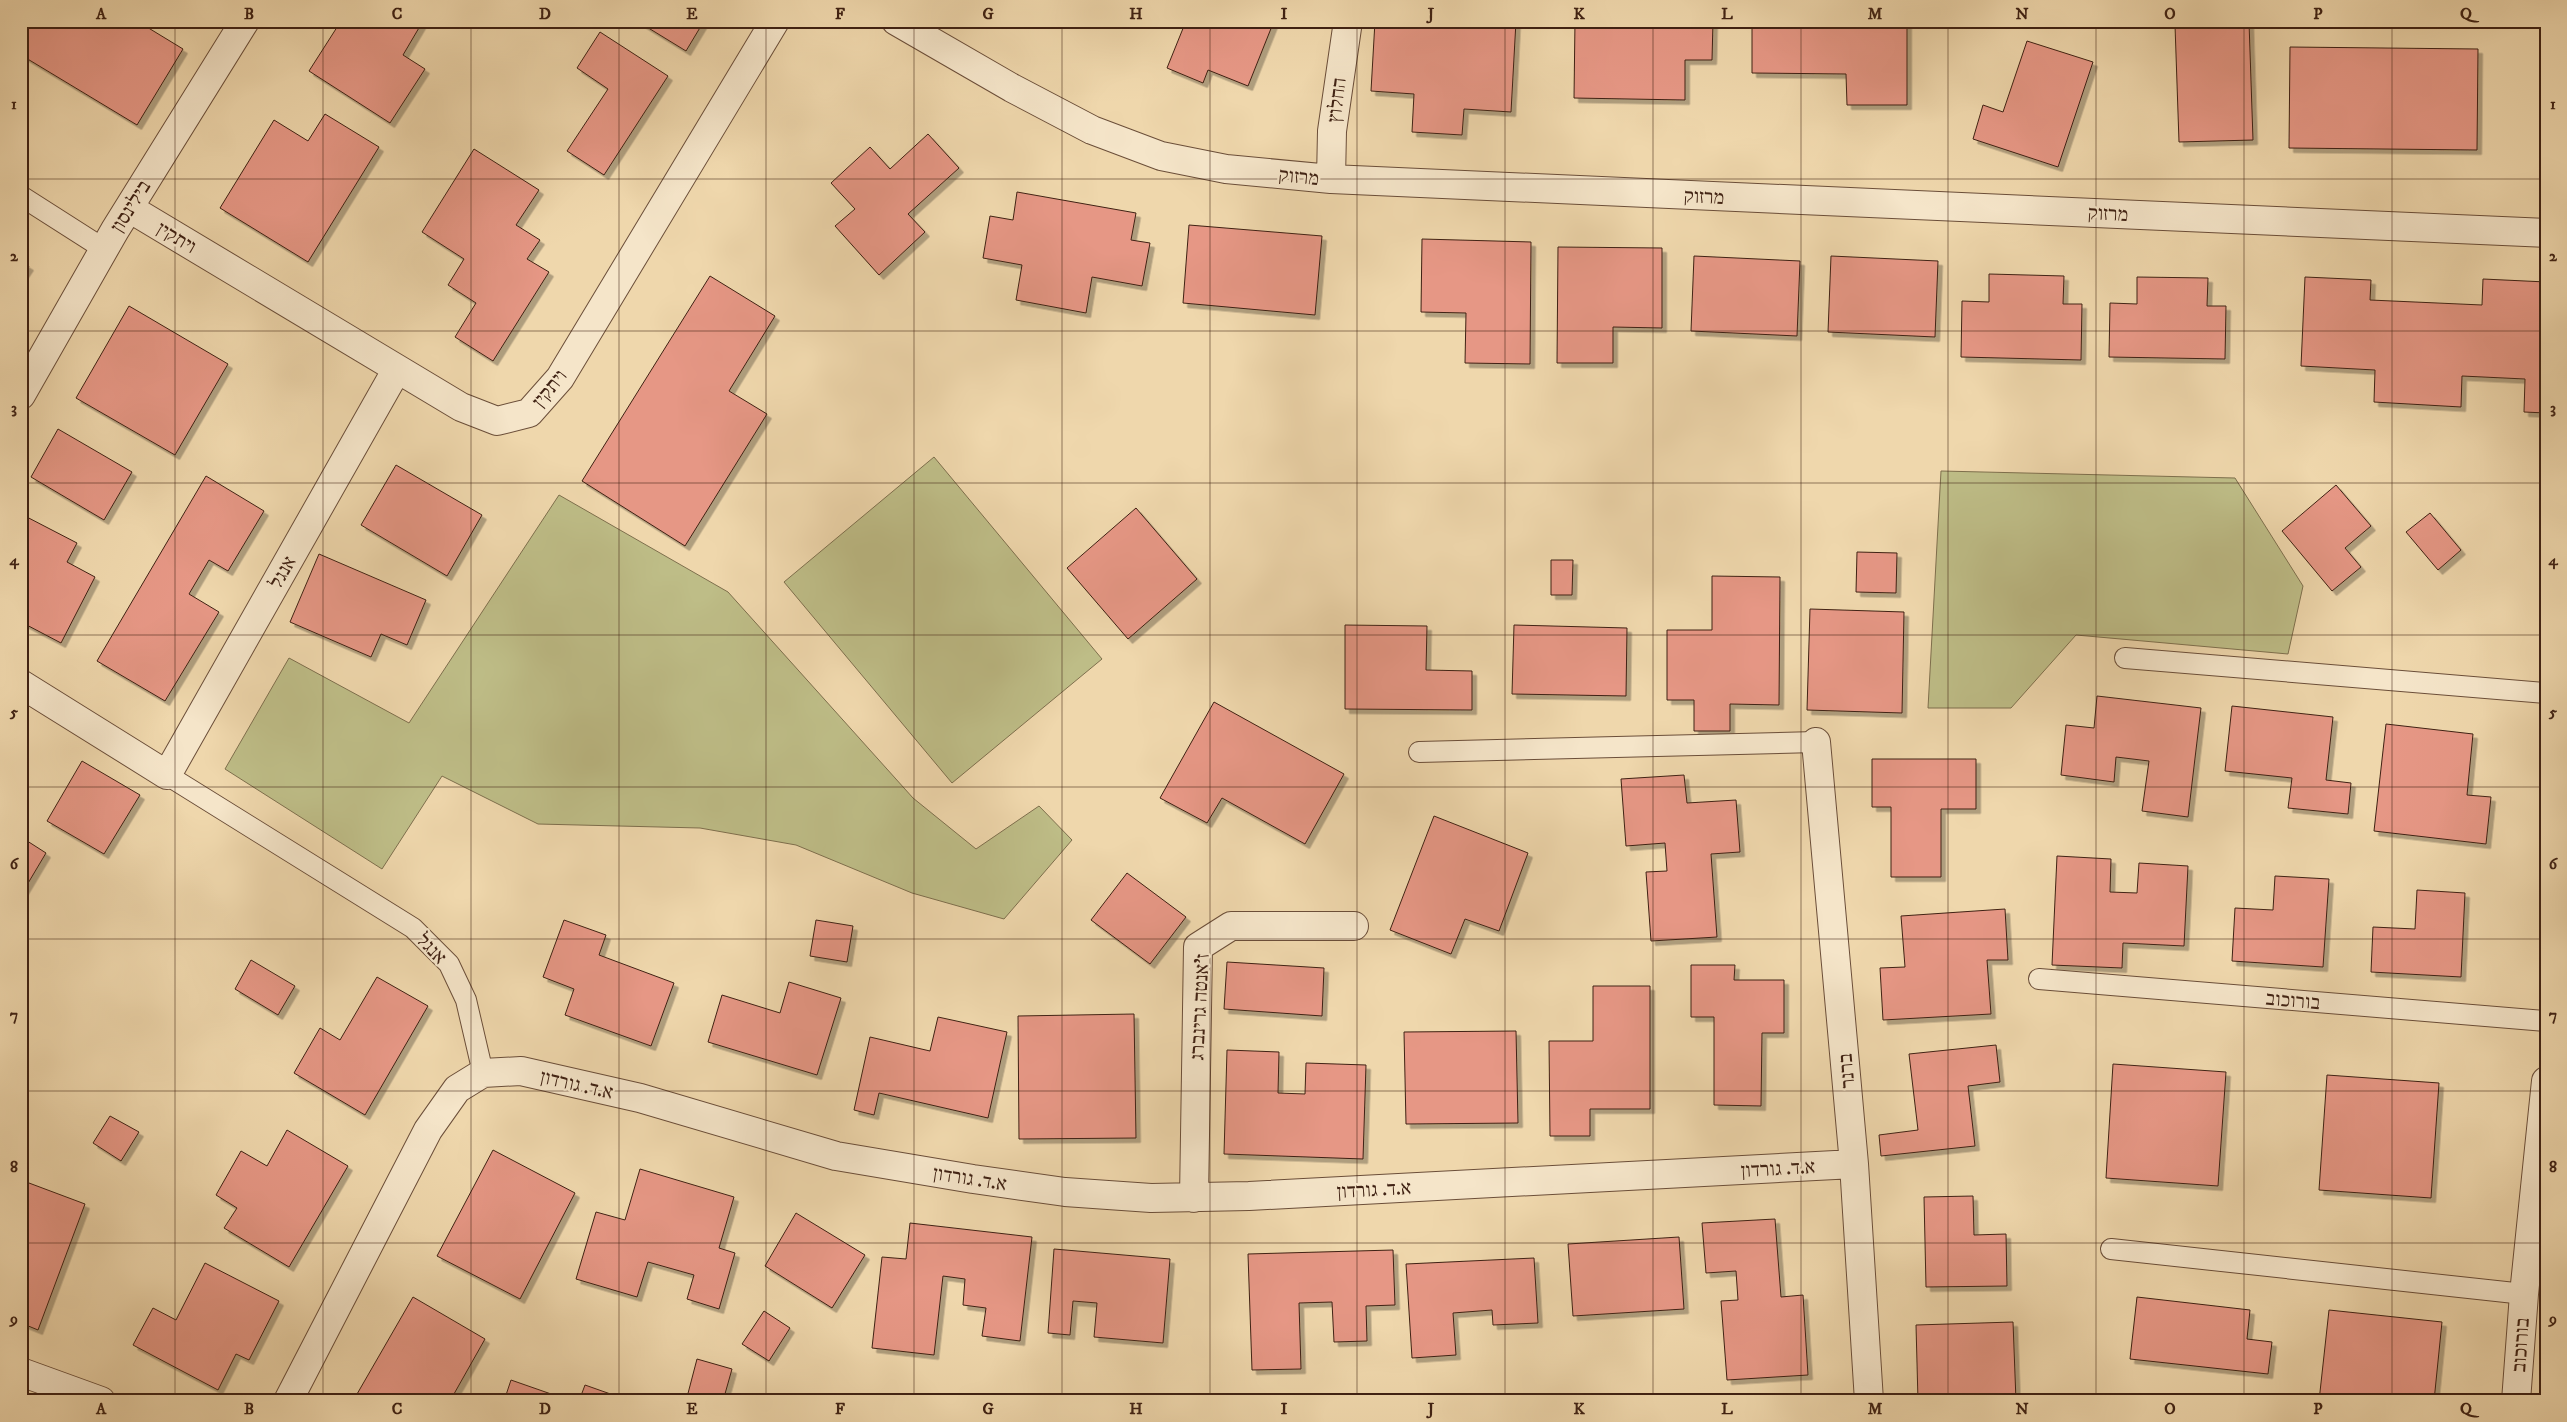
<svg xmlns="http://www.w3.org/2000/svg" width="2567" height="1422" font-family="'IM FELL DW Pica','Frank Ruhl Libre',serif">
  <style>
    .green { fill: #bebd87; stroke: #7e6f4d }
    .building { fill: #e69785; stroke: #3f2113; filter: url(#shadow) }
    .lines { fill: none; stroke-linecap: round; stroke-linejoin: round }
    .service-casing { stroke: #6b4e39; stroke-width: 22 }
    .minor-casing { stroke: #6b4e39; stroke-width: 30 }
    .service { stroke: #f5e5c9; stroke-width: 20 }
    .minor { stroke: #f5e5c9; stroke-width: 28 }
    .grid { fill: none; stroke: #3f2113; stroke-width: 1; stroke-opacity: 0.55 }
    .labels { text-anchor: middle; stroke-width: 4.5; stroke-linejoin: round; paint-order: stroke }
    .street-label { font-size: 20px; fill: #3f2113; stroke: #f5e5c9 }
    .neatline { fill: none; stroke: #3f2113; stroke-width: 2 }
    .grid-label { font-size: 16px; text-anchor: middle; font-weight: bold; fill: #3f2113 }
  </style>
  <defs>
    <filter id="shadow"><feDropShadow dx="4.5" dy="4.5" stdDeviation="0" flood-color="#0004"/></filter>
  </defs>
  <rect width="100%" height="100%" fill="#efd7ac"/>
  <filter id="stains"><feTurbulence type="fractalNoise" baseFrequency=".004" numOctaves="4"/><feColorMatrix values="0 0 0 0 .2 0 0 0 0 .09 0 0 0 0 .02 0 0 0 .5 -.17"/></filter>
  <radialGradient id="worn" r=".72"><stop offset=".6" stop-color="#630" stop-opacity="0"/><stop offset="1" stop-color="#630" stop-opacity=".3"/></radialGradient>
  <path class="green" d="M934,457L1102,659L952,783L784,582Z
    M1941,471L2235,478L2303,586L2288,654L2076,635L2011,708H1928Z
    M559,495L728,592L913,798L976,849L1039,806L1072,840L1004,919L912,893L796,845L700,828L538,824L442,776L382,869L225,769L289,658L409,723Z"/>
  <path class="building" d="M21,21H137L183,49L137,125L21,55Z
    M341,21H423L403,55L425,69L390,123L309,71Z
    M637,21H704L686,51Z
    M1186,21H1274L1248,86L1208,70L1203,83L1167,68Z
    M1375,21H1516L1511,112L1464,109L1462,135L1412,132L1414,94L1371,91Z
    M1575,21H1713L1712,60H1685V100L1574,98Z
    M1752,21H1907V105H1847L1846,74L1752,73Z
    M2249,22L2253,140L2179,142L2175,25Z
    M600,32L668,76L604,175L567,151L608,89L577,68Z
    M2027,41L2093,62L2058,167L1973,139L1983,105L2003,112Z
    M2290,47L2478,49L2477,150L2289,148Z
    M325,114L379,147L308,262L220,208L274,120L308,141Z
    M928,134L959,168L908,214L925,232L879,275L835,226L855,209L831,183L870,147L890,169Z
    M474,149L539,190L516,225L540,240L527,259L549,272L493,361L455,337L476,303L448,285L464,259L422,232Z
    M1017,192L1136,213L1131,240L1150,243L1142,286L1092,277L1086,313L1016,300L1022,265L983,258L990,216L1013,220Z
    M1189,225L1322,236L1315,315L1183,303Z
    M1422,239L1531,242L1530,364L1465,363L1466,313L1421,312Z
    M1558,247L1662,248V328L1613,327V363H1557Z
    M1694,256L1800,261L1797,336L1691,331Z
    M1831,256L1938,261L1935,337L1828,332Z
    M21,261L29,266L21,278Z
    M1989,274L2064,276L2063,304H2082L2081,360L1961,357L1962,301L1989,302Z
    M710,276L775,316L729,391L767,414L685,546L582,481Z
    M2137,277L2208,278L2207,306H2226L2225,359L2109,357L2110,303L2137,304Z
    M2305,277L2371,280L2370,300L2482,305L2483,279L2546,282V413L2524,412L2525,379L2462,376L2461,407L2374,402L2375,370L2301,366Z
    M129,306L228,364L175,455L76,398Z
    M58,429L132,472L104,520L31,477Z
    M396,465L482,515L447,576L361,525Z
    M206,476L264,511L228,571L209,560L189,594L219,612L165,701L97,661Z
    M2336,485L2371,526L2345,548L2361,567L2332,591L2282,531Z
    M1136,508L1197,579L1128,639L1067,568Z
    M2430,513L2461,550L2438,570L2406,532Z
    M21,514L77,543L67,562L95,577L61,643L21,622Z
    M1857,552L1897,553L1896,593L1856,592Z
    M319,554L426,600L407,645L381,634L371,657L290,622Z
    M1551,560H1573L1572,595H1551Z
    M1712,576L1780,577L1779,705L1730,704V731H1694V700H1667V630H1712Z
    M1810,609L1904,612L1902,713L1807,710Z
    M1345,625L1427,626L1426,670L1472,671V710L1345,709Z
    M1514,625L1627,628L1626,696L1512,694Z
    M2097,696L2201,708L2188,817L2142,811L2149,761L2116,757L2114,782L2061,775L2066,725L2094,728Z
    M1214,702L1344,774L1305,844L1222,798L1207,823L1160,798Z
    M2232,706L2333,717L2326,780L2351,783L2348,814L2288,808L2292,778L2225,771Z
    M2386,724L2473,734L2467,795L2491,797L2486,844L2374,831Z
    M1872,759H1976V809H1941V877H1891V807H1872Z
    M82,761L140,795L104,854L47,821Z
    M1684,775L1687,803L1736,800L1740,852L1711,854L1717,937L1651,941L1646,872L1667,871L1665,843L1626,846L1621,779Z
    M1434,816L1528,853L1499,931L1465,919L1451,954L1390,930Z
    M21,837L46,853L21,895Z
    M2057,856L2111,859L2110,892L2137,893L2139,863L2188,866L2184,946L2123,943L2122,968L2052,965Z
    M1127,873L1186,917L1150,964L1091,920Z
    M2275,876L2329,879L2323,967L2232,961L2235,908L2273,910Z
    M2417,890L2465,893L2461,977L2371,972L2373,927L2415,929Z
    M2005,909L2008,960H1987L1991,1014L1883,1020L1880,968L1905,967L1901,916Z
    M564,920L606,935L599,955L674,983L651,1046L565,1015L574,989L543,977Z
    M816,920L853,926L847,962L810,956Z
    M251,960L295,986L278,1015L235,989Z
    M1227,962L1324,968L1322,1016L1224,1009Z
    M1691,965H1735L1734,980H1784V1033H1762L1761,1106L1714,1105V1017H1691Z
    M377,977L428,1006L365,1115L294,1073L320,1028L340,1040Z
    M789,982L841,998L817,1075L708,1042L722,995L780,1013Z
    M1593,986H1650V1109H1590V1136H1550L1549,1041H1593Z
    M1134,1014L1136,1138L1019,1139L1018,1016Z
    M938,1017L1007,1032L988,1118L879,1093L874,1115L854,1110L870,1037L930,1051Z
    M1516,1031L1518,1123L1406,1124L1404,1032Z
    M1996,1045L2000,1082L1968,1086L1975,1146L1881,1156L1879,1135L1918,1130L1909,1054Z
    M1227,1050L1279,1052L1278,1093L1305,1094L1306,1063L1366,1065L1363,1159L1224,1154Z
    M2113,1064L2226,1072L2218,1186L2106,1178Z
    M2327,1075L2439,1083L2431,1198L2319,1190Z
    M110,1116L139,1132L121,1161L93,1143Z
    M287,1130L348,1166L289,1267L224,1228L237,1208L216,1195L241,1151L267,1166Z
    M493,1150L575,1193L520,1299L437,1256Z
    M640,1169L734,1197L719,1248L735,1253L719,1309L687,1299L694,1275L648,1262L637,1297L576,1279L596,1212L625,1220Z
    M21,1180L85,1204L38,1330L21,1323Z
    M1973,1196L1974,1235L2006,1234L2007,1286L1926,1287L1924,1197Z
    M796,1213L865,1255L832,1308L765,1266Z
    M1775,1219L1781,1297L1803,1295L1808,1375L1727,1380L1721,1301L1738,1300L1736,1271L1706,1273L1702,1223Z
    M910,1223L1032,1237L1020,1341L982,1336L986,1308L963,1305L965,1279L943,1276L934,1355L872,1348L882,1257L906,1259Z
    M1679,1237L1684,1309L1573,1316L1568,1244Z
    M1054,1249L1170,1259L1163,1343L1094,1337L1097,1303L1073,1301L1070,1335L1048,1333Z
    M1393,1250L1395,1305L1366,1306L1367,1341L1334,1342L1332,1302L1299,1303L1301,1369L1252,1370L1248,1254Z
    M1534,1258L1538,1323L1493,1325L1492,1310L1453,1313L1456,1355L1412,1358L1406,1264Z
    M205,1263L279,1301L249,1360L236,1354L218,1390L133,1345L153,1308L176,1320Z
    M413,1297L485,1339L450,1401H353Z
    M2137,1297L2250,1310L2247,1339L2272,1342L2268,1374L2130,1359Z
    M2329,1310L2442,1322L2434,1401H2319Z
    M764,1311L790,1328L769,1361L742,1344Z
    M2013,1322L2016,1401H1918L1916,1325Z
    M697,1359L732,1369L723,1401H686Z
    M511,1380L554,1395L552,1401H504Z
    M585,1385L619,1397L618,1401H579Z"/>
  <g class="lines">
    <defs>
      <path id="service" d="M21,196L104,249
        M2125,658L2546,693
        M1419,752L1816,742
        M167,775L413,928L449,964L466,1000L483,1073
        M2039,979L2546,1021
        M2111,1249L2524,1294"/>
      <path id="minor" d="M896,21L1012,88L1092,130L1161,156L1226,169L1331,179L2546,233
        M1331,179L1332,131L1348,21
        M129,208L461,407L497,421L529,413L560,378L775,21
        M21,395L115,230L245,21
        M21,684L167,775L397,369
        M1816,742L1854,1164L1869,1401
        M1194,1198L1198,947L1231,926H1354
        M21,1372L101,1401
        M288,1401L428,1130L457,1089L483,1073L521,1071L640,1098L836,1156L973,1179L1065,1192L1151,1198L1249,1196L1854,1164
        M2516,1401L2524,1294L2546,1081"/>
    </defs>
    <use href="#service" class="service-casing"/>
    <use href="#minor" class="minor-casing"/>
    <use href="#service" class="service"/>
    <use href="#minor" class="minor"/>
  </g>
  <path class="grid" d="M175,21V1401M323,21V1401M471,21V1401M619,21V1401M766,21V1401M914,21V1401M1062,21V1401M1210,21V1401M1357,21V1401M1505,21V1401M1653,21V1401M1801,21V1401M1948,21V1401M2096,21V1401M2244,21V1401M2392,21V1401M21,179H2546M21,331H2546M21,483H2546M21,635H2546M21,787H2546M21,939H2546M21,1091H2546M21,1243H2546"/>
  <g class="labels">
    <g class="street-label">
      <text transform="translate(1336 100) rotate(-83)" y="7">החלוץ</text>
      <text transform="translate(1299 176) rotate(6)" y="7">מרזוק</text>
      <text transform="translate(1704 196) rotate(3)" y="7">מרזוק</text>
      <text transform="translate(130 206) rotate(-58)" y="7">בילינסון</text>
      <text transform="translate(2108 213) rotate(3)" y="7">מרזוק</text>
      <text transform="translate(177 237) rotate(31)" y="7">ויתקין</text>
      <text transform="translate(549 388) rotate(-51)" y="7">ויתקין</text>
      <text transform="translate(282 572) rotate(-60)" y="7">אנגל</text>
      <text transform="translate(432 948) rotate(47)" y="7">אנגל</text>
      <text transform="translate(2293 1000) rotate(5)" y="7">בורוכוב</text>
      <text transform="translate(1199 1007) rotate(-87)" y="7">ז'אנטה גרינברג</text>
      <text transform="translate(1846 1071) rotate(-95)" y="7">ברנר</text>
      <text transform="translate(577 1084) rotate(13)" y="7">א.ד. גורדון</text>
      <text transform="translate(1778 1168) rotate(-3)" y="7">א.ד. גורדון</text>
      <text transform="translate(970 1178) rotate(9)" y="7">א.ד. גורדון</text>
      <text transform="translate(1374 1189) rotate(-3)" y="7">א.ד. גורדון</text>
      <text transform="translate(2520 1345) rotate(-86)" y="7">בורוכוב</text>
    </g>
  </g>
  <rect width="2567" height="1422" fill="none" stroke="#efd7ac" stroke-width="55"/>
  <rect x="28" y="28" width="2512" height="1366" class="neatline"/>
  <g class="grid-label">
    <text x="101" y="19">A</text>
    <text x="249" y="19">B</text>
    <text x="397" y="19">C</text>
    <text x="545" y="19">D</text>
    <text x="692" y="19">E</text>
    <text x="840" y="19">F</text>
    <text x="988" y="19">G</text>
    <text x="1136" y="19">H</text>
    <text x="1284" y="19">I</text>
    <text x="1431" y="19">J</text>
    <text x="1579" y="19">K</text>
    <text x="1727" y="19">L</text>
    <text x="1875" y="19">M</text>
    <text x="2022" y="19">N</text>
    <text x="2170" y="19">O</text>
    <text x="2318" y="19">P</text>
    <text x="2466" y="19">Q</text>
    <text x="14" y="109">1</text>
    <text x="2553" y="109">1</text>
    <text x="14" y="261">2</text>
    <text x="2553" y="261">2</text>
    <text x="14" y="413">3</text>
    <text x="2553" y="413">3</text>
    <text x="14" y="565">4</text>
    <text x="2553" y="565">4</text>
    <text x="14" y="717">5</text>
    <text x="2553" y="717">5</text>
    <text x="14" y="869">6</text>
    <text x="2553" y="869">6</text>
    <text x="14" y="1020">7</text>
    <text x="2553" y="1020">7</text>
    <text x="14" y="1172">8</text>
    <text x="2553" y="1172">8</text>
    <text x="14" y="1324">9</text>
    <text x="2553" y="1324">9</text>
    <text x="101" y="1414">A</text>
    <text x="249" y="1414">B</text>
    <text x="397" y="1414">C</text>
    <text x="545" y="1414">D</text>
    <text x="692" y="1414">E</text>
    <text x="840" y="1414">F</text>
    <text x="988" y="1414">G</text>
    <text x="1136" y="1414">H</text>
    <text x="1284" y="1414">I</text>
    <text x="1431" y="1414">J</text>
    <text x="1579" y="1414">K</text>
    <text x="1727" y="1414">L</text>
    <text x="1875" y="1414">M</text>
    <text x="2022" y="1414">N</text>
    <text x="2170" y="1414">O</text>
    <text x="2318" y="1414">P</text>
    <text x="2466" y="1414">Q</text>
  </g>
  <rect width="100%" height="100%" filter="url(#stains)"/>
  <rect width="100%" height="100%" fill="url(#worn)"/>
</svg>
